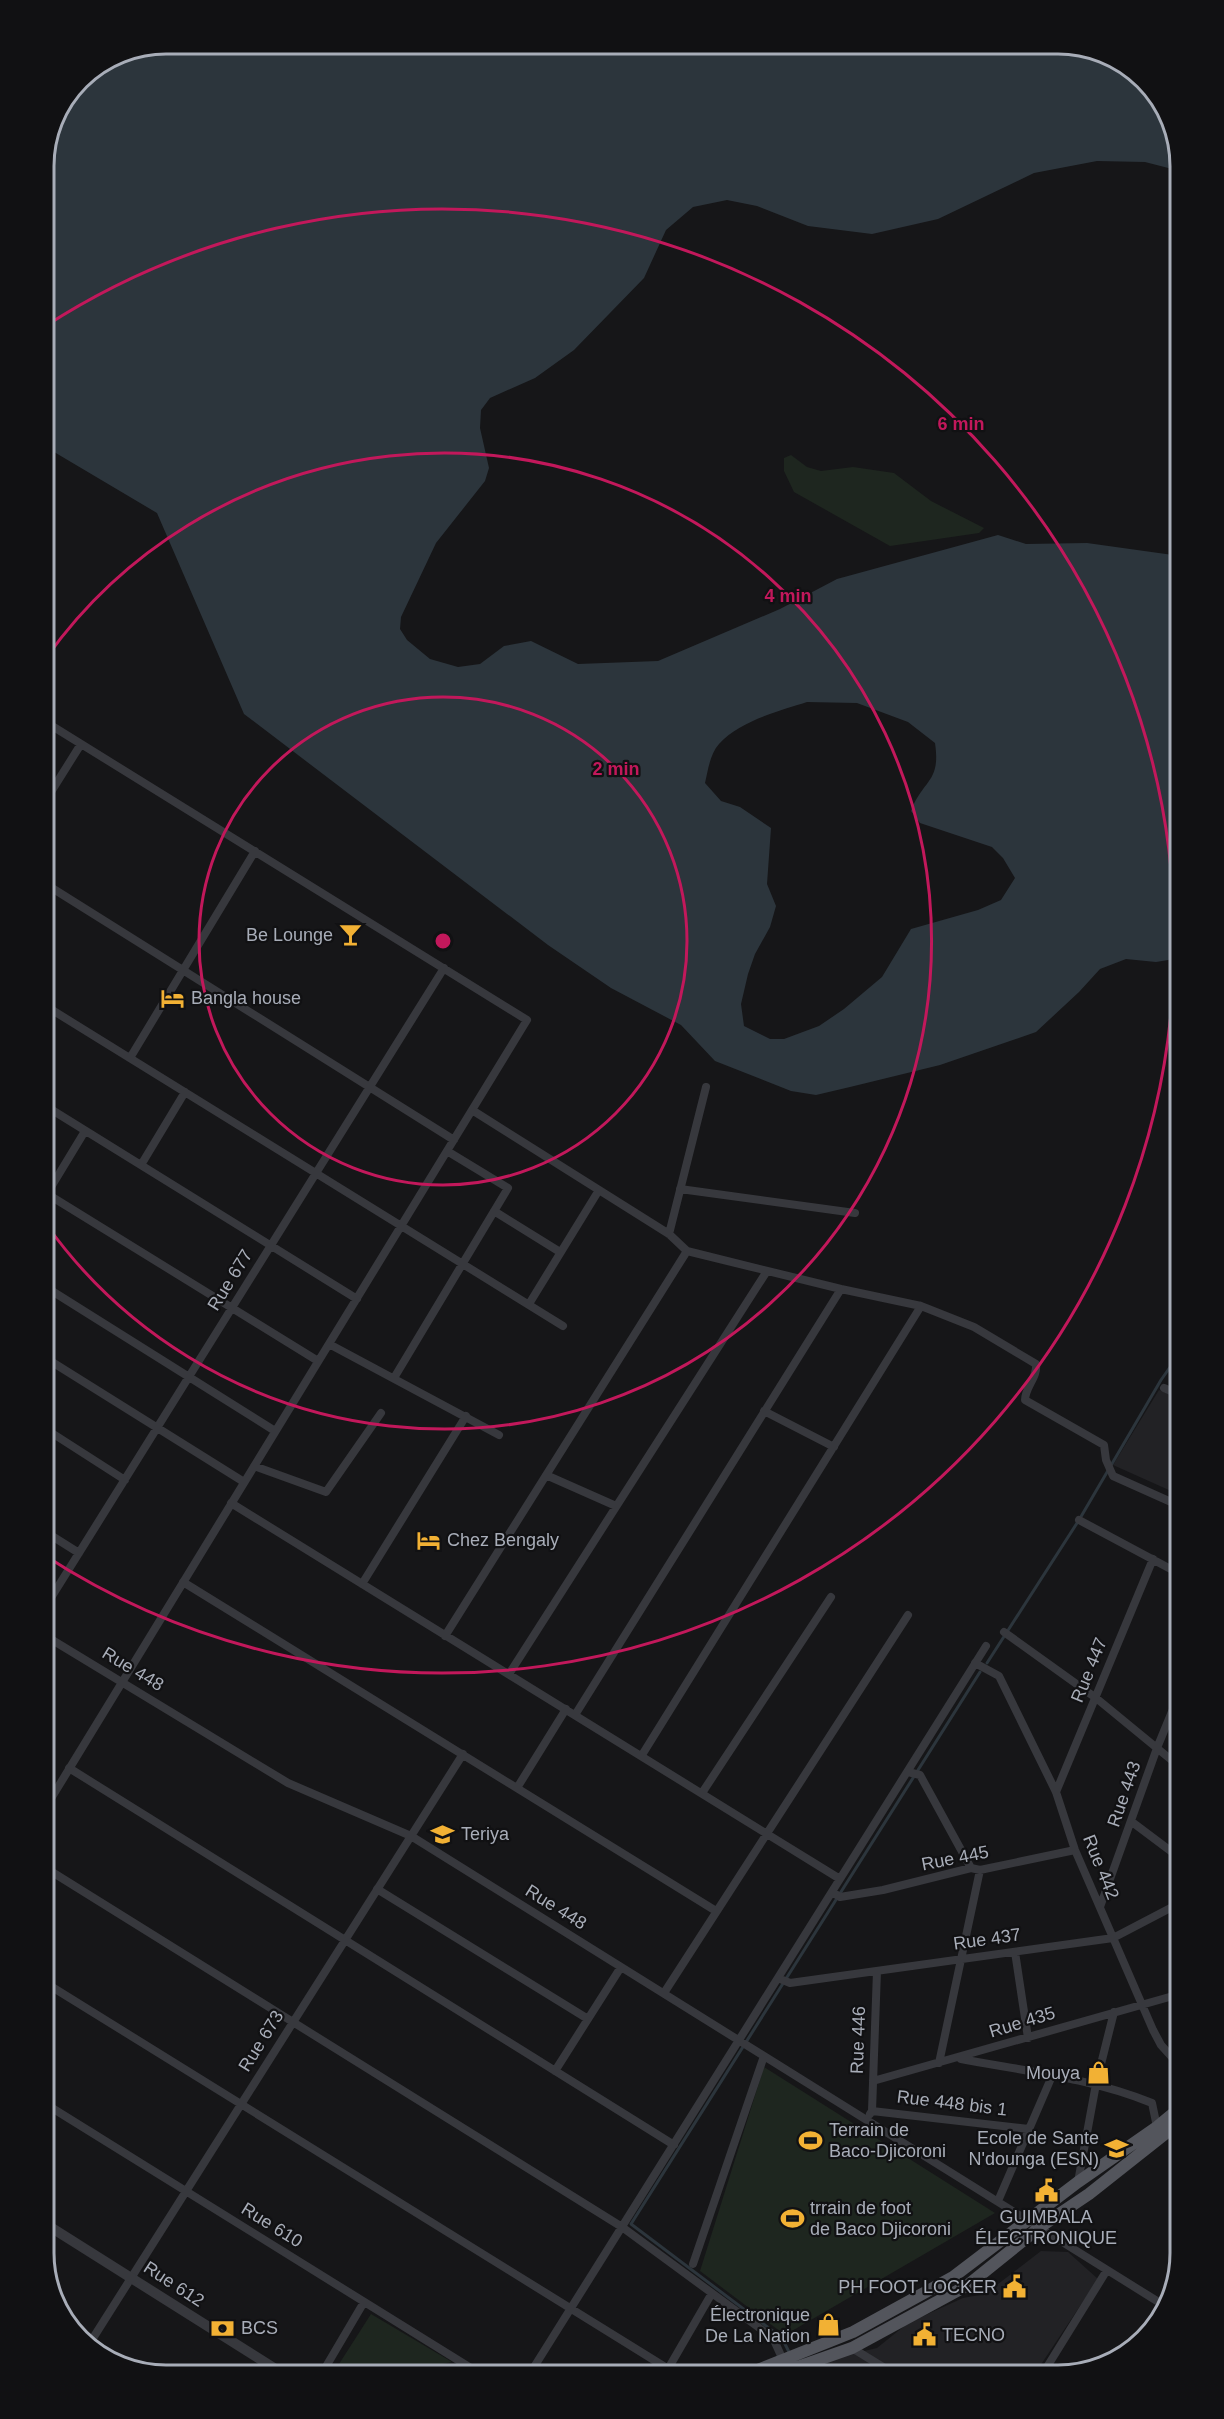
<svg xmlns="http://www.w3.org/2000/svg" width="1224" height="2419" font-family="Helvetica,sans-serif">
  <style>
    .built { fill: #222225 }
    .green { fill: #1e261f }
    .water { fill: #2c353c; fill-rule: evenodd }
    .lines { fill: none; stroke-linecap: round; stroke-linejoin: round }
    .stream { stroke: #2c353c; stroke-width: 3 }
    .minor { stroke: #37383d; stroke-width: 8 }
    .tertiary { stroke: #37383d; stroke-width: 10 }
    .primary { stroke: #53555c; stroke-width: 12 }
    .ring { fill: none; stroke: #c2185b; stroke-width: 3 }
    .labels { text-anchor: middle; stroke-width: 4.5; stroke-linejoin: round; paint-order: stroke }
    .poi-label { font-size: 18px; fill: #a8adb8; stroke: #111113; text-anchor: start }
    .street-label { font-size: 18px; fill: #a8adb8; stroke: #111113 }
    .rim { fill: none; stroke: #a8adb8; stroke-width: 3 }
    .centre { fill: #c2185b; stroke: #111113; stroke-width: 3 }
    .ring-label { font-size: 18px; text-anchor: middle; font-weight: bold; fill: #c2185b; stroke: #111113; stroke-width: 4.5; stroke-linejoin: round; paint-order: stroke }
  </style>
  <rect width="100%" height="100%" fill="#161618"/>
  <path class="built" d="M1159,1390L1180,1399V1495L1113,1465Z
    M1041,2251L1068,2252L1098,2279L1034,2375H798L843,2356L877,2348L908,2323L963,2298L985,2294Z"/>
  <path class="green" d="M791,455L807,467L821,471L853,467L894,473L931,501L984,528L979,533L890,546L794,492L784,471V458Z
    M764,2067L995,2213L785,2335L700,2271Z
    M371,2314L452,2362L393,2375H332Z"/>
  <path class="water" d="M166,44H1067L1132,69L1171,119L1180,171L1145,162L1097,161L1034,173L938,219L872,234L808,226L757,206L727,200L693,207L666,230L644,278L574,350L535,378L490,398L481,410L480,428L489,468L485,481L436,543L401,617L400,629L407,640L430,659L458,667L480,664L504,646L531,641L578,664L658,661L780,609L837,579L998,535L1026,544L1087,543L1180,556V958L1156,962L1126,959L1100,969L1079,992L1036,1032L940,1065L850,1087L816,1095L791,1091L715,1061L681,1025L611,988L548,945L244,714L157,513L44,446V158L56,112L80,79L119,53ZM807,702L857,703L908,722L935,743C941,783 923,779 911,811L920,823L992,847L1003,858L1015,878L1001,900L978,910L911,929L882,977L844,1009L819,1026L784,1039H770L744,1026L741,1004L748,974L755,954L770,927L776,906L767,884L771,828L740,807L721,801L705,783C708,770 710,754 719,744C740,721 779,711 807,702Z"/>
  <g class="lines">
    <path class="stream" d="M987,1663L1079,1520L1161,1380L1180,1353
      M789,2352L782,2338L631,2224L980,1672"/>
    <path class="minor" d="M44,803L81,744
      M44,883L454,1140
      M44,1005L563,1326
      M130,1058L255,851
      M44,1105L357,1299
      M472,1110L669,1234L687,1251L841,1289L921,1306L974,1327L1036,1364C1038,1377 1025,1387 1025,1400L1104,1445L1106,1460L1113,1476L1180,1506
      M141,1165L185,1092
      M680,1189L855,1213
      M44,1192L318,1361
      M45,1197L85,1131
      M494,1211L560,1252
      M669,1234L706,1087
      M44,1286L275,1431
      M529,1304L599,1190
      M329,1344L499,1435
      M44,1357L244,1482
      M394,1378L508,1188L447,1151
      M1164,1388L1180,1395
      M764,1411L834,1447
      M44,1428L125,1480
      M254,1466L326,1492L381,1413
      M546,1475L616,1506
      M231,1503L840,1879
      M1079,1520L1180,1574
      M44,1531L79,1553
      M183,1582L716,1911
      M362,1584L466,1416
      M44,1609L444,968
      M1004,1632L1096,1698L1180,1767
      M44,1635L288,1783L411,1836L1165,2306
      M445,1636L687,1251
      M975,1663L999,1676L1056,1792L1075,1850L1153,2030L1161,2045L1180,2066
      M509,1674L767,1271
      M575,1715L841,1289
      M642,1755L921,1306
      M69,1768L674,2145
      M908,1772L920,1775L971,1868
      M517,1788L566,1709
      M1056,1792L1153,1559
      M702,1793L831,1597
      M44,1810L527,1020L44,721
      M1132,1822L1180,1858
      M44,1867L622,2227L773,2338L783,2360
      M377,1889L588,2019
      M832,1892L840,1897L883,1890L971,1868L980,1870L1075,1850
      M1100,1907L1157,1748L1180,1692
      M1015,1952L1028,2038
      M778,1978L790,1983L1113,1938L1180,1903
      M44,1982L678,2375
      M664,1993L908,1615
      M961,2059C1025,2071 1091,2078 1152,2103L1157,2127
      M939,2063L980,1870
      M555,2071L621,1967
      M873,2081L1180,1994
      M44,2103L482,2375
      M872,2111L1029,2129
      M870,2114L872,2111L877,1971
      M1078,2182L1096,2084L1114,2012
      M998,2201L1052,2076
      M693,2264L764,2056
      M88,2346L463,1754
      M852,2348L896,2375
      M668,2369L712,2293
      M321,2375L364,2302
      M529,2375L986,1646
      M1042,2375L1107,2270"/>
    <path class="tertiary" d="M44,2223L285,2375"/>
    <path class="primary" d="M745,2375L853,2332L953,2277L1078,2182L1157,2127L1180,2108
      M775,2375L852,2348L968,2285L1040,2227L1089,2194L1180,2122"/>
  </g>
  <g class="ring">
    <circle cx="443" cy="941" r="244"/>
    <path d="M46 658A488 488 0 1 1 46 1224"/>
    <path d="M44 327A732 732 0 1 1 44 1555"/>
  </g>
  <defs>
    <symbol id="bar-bare" viewBox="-9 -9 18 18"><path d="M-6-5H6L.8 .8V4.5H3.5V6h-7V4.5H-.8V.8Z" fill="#f2b134" stroke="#111113" stroke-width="2.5" paint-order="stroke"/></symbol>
    <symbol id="hotel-bare" viewBox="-9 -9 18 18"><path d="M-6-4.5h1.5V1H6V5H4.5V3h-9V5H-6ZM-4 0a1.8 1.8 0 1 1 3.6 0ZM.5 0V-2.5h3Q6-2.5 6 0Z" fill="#f2b134" stroke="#111113" stroke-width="2.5" paint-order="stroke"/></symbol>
    <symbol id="school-bare" viewBox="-9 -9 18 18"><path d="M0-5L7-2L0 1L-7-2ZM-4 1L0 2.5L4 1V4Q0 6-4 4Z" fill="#f2b134" stroke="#111113" stroke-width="2.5" paint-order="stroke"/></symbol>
    <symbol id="shop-bare" viewBox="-9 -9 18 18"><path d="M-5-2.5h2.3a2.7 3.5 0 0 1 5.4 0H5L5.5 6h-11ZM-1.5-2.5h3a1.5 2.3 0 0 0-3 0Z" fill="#f2b134" stroke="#111113" stroke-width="2.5" paint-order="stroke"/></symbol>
    <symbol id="stadium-bare" viewBox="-9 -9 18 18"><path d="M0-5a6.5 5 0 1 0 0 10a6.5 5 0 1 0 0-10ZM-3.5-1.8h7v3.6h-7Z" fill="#f2b134" stroke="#111113" stroke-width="2.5" paint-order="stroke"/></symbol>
    <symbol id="university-bare" viewBox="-9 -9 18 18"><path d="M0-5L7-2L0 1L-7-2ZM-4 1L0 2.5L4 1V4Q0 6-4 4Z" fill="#f2b134" stroke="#111113" stroke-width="2.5" paint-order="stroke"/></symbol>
    <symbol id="civic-bare" viewBox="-9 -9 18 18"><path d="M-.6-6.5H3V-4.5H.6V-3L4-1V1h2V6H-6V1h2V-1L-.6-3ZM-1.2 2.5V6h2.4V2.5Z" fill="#f2b134" stroke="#111113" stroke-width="2.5" paint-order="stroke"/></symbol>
    <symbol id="bank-bare" viewBox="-9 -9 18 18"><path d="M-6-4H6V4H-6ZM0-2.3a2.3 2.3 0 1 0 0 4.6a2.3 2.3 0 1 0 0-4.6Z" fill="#f2b134" stroke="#111113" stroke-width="2.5" paint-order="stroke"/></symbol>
  </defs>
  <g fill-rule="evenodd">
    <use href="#bar-bare" x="334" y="918" width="33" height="33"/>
    <use href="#hotel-bare" x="156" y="982" width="33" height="33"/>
    <use href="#hotel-bare" x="412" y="1524" width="33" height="33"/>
    <use href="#school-bare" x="426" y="1818" width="33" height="33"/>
    <use href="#shop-bare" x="1082" y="2056" width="33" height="33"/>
    <use href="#stadium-bare" x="794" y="2124" width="33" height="33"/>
    <use href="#university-bare" x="1100" y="2132" width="33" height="33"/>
    <use href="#civic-bare" x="1030" y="2174" width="33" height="33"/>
    <use href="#stadium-bare" x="776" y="2202" width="33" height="33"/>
    <use href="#civic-bare" x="998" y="2270" width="33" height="33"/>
    <use href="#shop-bare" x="812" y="2308" width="33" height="33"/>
    <use href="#bank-bare" x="206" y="2312" width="33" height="33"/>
    <use href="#civic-bare" x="908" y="2318" width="33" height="33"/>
  </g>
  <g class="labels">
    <g class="poi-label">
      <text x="333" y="941" text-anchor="end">Be Lounge</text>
      <text x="191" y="1004">Bangla house</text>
      <text x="447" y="1546">Chez Bengaly</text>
      <text x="461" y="1840">Teriya</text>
      <text x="1080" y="2079" text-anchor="end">Mouya</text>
      <text x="829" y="2136">Terrain de<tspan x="829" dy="21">Baco-Djicoroni</tspan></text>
      <text x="1099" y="2144" text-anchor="end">Ecole de Sante<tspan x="1099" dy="21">N'dounga (ESN)</tspan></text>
      <text x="810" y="2214">trrain de foot<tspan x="810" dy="21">de Baco Djicoroni</tspan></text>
      <text x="1046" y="2223" text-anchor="middle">GUIMBALA<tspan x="1046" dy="21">ÉLECTRONIQUE</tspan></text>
      <text x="997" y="2293" text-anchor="end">PH FOOT LOCKER</text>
      <text x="810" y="2321" text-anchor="end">Électronique<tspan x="810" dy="21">De La Nation</tspan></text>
      <text x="241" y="2334">BCS</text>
      <text x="942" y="2341">TECNO</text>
    </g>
    <g class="street-label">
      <text transform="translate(230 1280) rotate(-58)" y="6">Rue 677</text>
      <text transform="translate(133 1669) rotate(31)" y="6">Rue 448</text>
      <text transform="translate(1089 1670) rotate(-68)" y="6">Rue 447</text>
      <text transform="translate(1124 1794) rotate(-71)" y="6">Rue 443</text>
      <text transform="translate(955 1858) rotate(-11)" y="6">Rue 445</text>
      <text transform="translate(1101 1867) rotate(68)" y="6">Rue 442</text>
      <text transform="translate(556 1907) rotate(32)" y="6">Rue 448</text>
      <text transform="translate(987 1939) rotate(-8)" y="6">Rue 437</text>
      <text transform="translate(1022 2022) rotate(-17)" y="6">Rue 435</text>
      <text transform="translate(858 2040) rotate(-88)" y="6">Rue 446</text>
      <text transform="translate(261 2041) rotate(-58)" y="6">Rue 673</text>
      <text transform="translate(952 2103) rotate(7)" y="6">Rue 448 bis 1</text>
      <text transform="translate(272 2225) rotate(32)" y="6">Rue 610</text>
      <text transform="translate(174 2284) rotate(33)" y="6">Rue 612</text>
    </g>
  </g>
  <path d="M0 0H1224V2419H0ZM166 54H1058A112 112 0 0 1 1170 166V2253A112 112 0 0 1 1058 2365H166A112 112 0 0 1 54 2253V166A112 112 0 0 1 166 54Z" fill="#111113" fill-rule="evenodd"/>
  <path class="rim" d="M166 54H1058A112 112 0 0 1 1170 166V2253A112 112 0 0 1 1058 2365H166A112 112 0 0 1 54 2253V166A112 112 0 0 1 166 54Z"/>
  <circle cx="443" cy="941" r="9" class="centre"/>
  <g class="ring-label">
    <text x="961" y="430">6 min</text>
    <text x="788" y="602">4 min</text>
    <text x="616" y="775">2 min</text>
  </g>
</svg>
